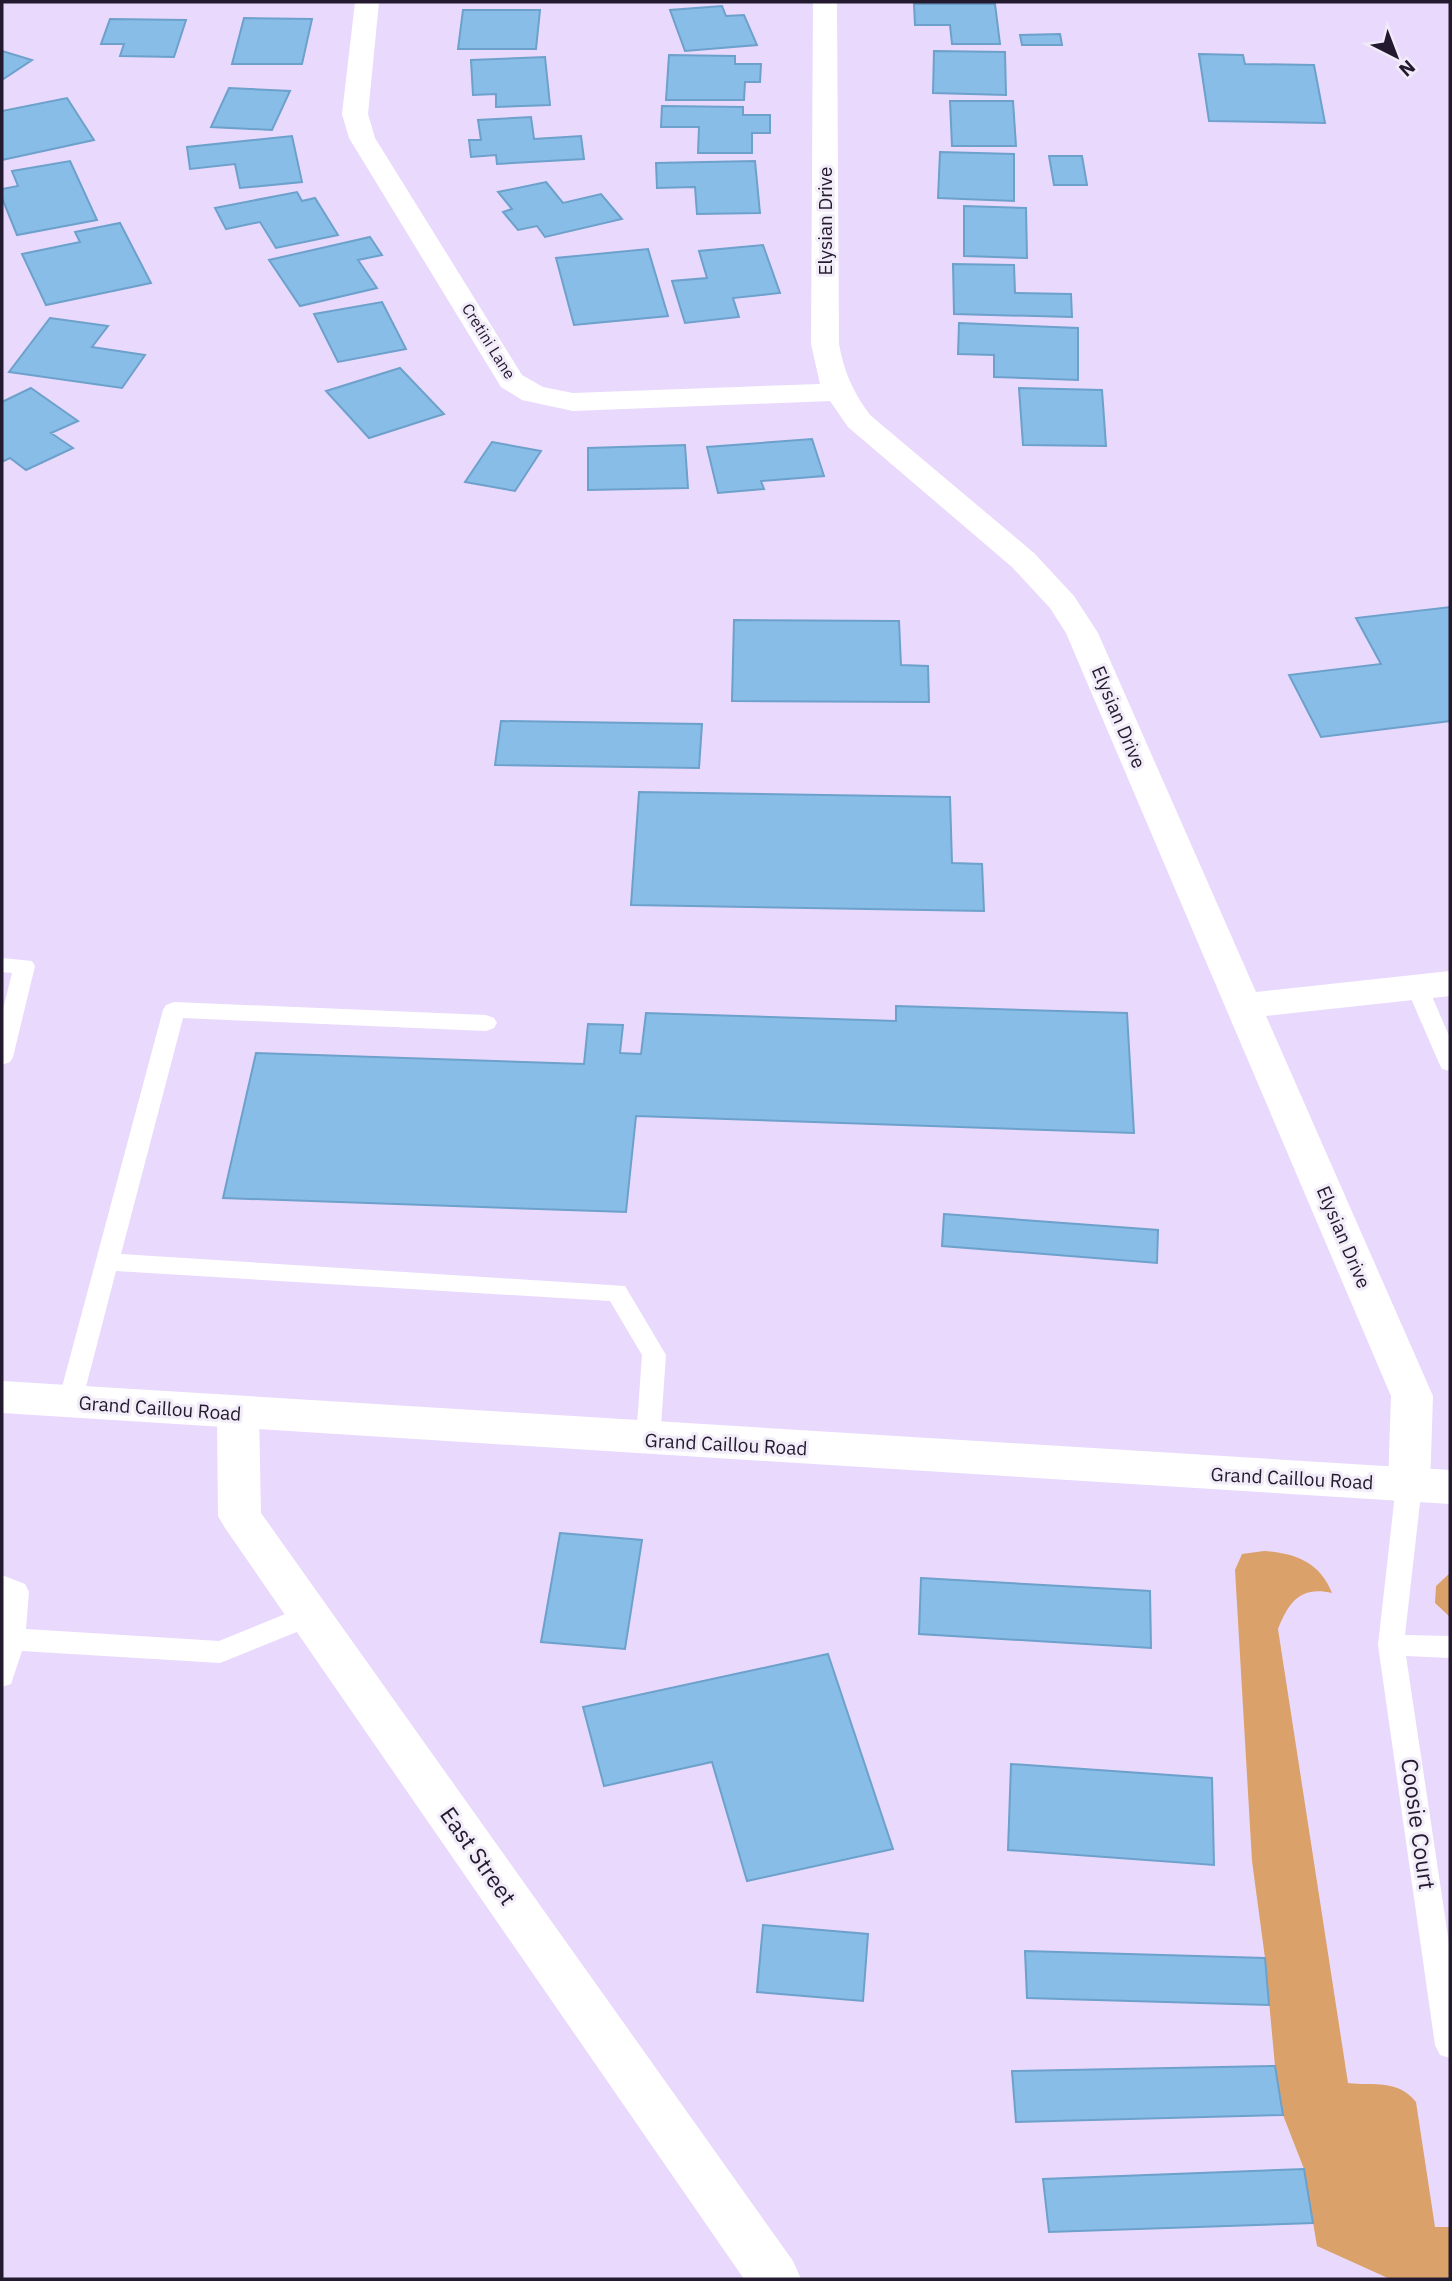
<svg xmlns="http://www.w3.org/2000/svg" width="1452" height="2281" font-family="'IBM Plex Sans',sans-serif">
  <style>
    .green { fill: #dba16a }
    .building { fill: #88bde8; stroke: #6da1cb; stroke-width: 2 }
    .lines { fill: none; stroke-linecap: round; stroke-linejoin: round }
    .service { fill: #fff; fill-rule: evenodd }
    .minor { fill: #fff; fill-rule: evenodd }
    .tertiary { fill: #fff; fill-rule: evenodd }
    .secondary { fill: #fff; fill-rule: evenodd }
    .labels { text-anchor: middle; stroke-width: 6; stroke-linejoin: round; paint-order: stroke }
    .far-street-label { font-size: 16px; fill: #241a30; stroke: #f1ecf8 }
    .street-label { font-size: 19px; fill: #241a30; stroke: #f1ecf8 }
    .near-street-label { font-size: 23px; fill: #241a30; stroke: #f1ecf8 }
  </style>
  <rect width="100%" height="100%" fill="#e9dafd"/>
  <path class="green" d="M1264,1551C1295,1553 1320,1562 1332,1593C1300,1586 1289,1602 1278,1629L1348,2083C1374,2086 1398,2079 1416,2102L1435,2227H1450V2279H1390L1317,2246L1304,2169L1283,2115L1275,2066L1265,1958L1252,1861L1235,1570L1242,1554Z
    M1450,1573V1617L1435,1603L1436,1586Z"/>
  <path class="building" d="M914,4H995L1000,44H952L950,25H915Z
    M722,6L726,16L744,15L757,45L685,51L670,10Z
    M463,10H540L536,49H458Z
    M244,18L312,19L302,64H232Z
    M110,19L186,20L174,57L120,56L124,44H101Z
    M1060,34L1062,45H1022L1020,35Z
    M2,51L32,60L2,80Z
    M934,51L1005,52L1006,95L933,93Z
    M1199,54L1243,55L1245,64L1314,65L1325,123L1209,121Z
    M669,55L735,56V64H761L760,82H745L744,100H666Z
    M545,57L550,105L496,107V94L473,95L471,60Z
    M229,88L290,91L272,130L211,127Z
    M67,98L94,140L2,160V111Z
    M950,101H1013L1016,146H952Z
    M662,106L743,107V115H770V133H752V153H698L699,127H661Z
    M531,117L534,139L581,136L584,159L497,164L496,155L471,157L469,140H481L478,120Z
    M292,136L302,182L240,188L235,164L190,169L187,147Z
    M940,152L1014,154V201L938,198Z
    M1049,156H1082L1087,185H1054Z
    M70,161L97,220L17,235L2,198V189L18,186L12,171Z
    M755,161L760,213L697,214L695,187L657,188L656,163Z
    M546,182L563,203L601,194L622,219L545,237L537,226L518,230L503,212L512,209L498,192Z
    M297,192L302,201L315,198L338,235L276,248L260,222L226,229L215,208Z
    M964,206L1026,208L1027,258L964,256Z
    M120,223L151,283L46,305L22,254L80,242L75,232Z
    M370,237L382,255L358,260L377,288L300,306L269,260Z
    M763,245L780,293L733,298L739,317L685,323L672,281L707,278L699,251Z
    M648,249L668,316L574,325L556,258Z
    M953,264L1014,265L1015,293L1071,294L1072,317L954,314Z
    M382,302L406,349L338,362L314,314Z
    M50,318L108,326L92,347L145,355L122,388L9,372Z
    M959,323L1078,328V380L994,377V355L958,354Z
    M400,368L444,414L369,438L326,391Z
    M31,388L78,421L51,433L73,448L26,470L10,458L2,462V402Z
    M1019,388L1102,390L1106,446L1023,445Z
    M812,439L824,476L761,481L764,489L718,493L707,447Z
    M492,442L541,451L515,491L465,482Z
    M685,445L688,488L588,490V448Z
    M1450,607V721L1321,737L1289,675L1381,664L1356,618Z
    M734,620L899,621L901,665L928,666L929,702L732,701Z
    M501,721L702,724L699,768L495,765Z
    M639,792L950,797L952,863L982,864L984,911L631,905Z
    M896,1006L1127,1013L1134,1133L636,1116L626,1212L223,1198L256,1053L584,1064L588,1024L623,1025L620,1053L641,1054L646,1013L896,1021Z
    M944,1214L1158,1230L1157,1263L942,1246Z
    M560,1533L642,1540L625,1649L541,1642Z
    M921,1578L1150,1591L1151,1648L919,1634Z
    M828,1654L893,1849L747,1881L712,1762L604,1786L583,1707Z
    M1011,1764L1212,1778L1214,1865L1008,1850Z
    M763,1925L868,1934L863,2001L757,1992Z
    M1025,1951L1265,1958L1269,2005L1027,1998Z
    M1275,2066L1283,2115L1016,2122L1012,2071Z
    M1304,2169L1313,2223L1049,2232L1043,2179Z"/>
  <g class="lines">
    <path class="service" d="M2,958L32,961L35,966L13,1057L10,1062L2,1065V1013L12,973L2,972Z
      M1417,980L1425,982L1428,987L1450,1038V1071L1442,1069L1439,1063L1406,987L1409,982Z
      M174,1002L486,1015L494,1018L497,1023L494,1028L486,1031L183,1018L121,1254L625,1286L666,1355L660,1439L657,1446L648,1449L639,1446L636,1439L642,1355L610,1301L116,1271L82,1402L79,1409L70,1412L61,1409L58,1402L163,1010L166,1005Z
      M1409,1475L1418,1478L1422,1485L1405,1635L1450,1636V1658L1406,1656L1450,1950V2058L1440,2055L1435,2045L1378,1645L1396,1485L1400,1478Z
      M2,1575L25,1584L29,1592L26,1629L219,1641L310,1604L319,1607L323,1615L319,1623L220,1663L22,1651L11,1684L2,1687Z"/>
    <path class="minor" d="M355,2H379L368,114L375,138L522,375L543,387L573,393L820,384L811,344L813,2H837L839,344C844,372 853,392 870,415L1034,553L1074,596L1098,633L1256,992L1450,971V996L1266,1016L1433,1396L1430,1485L1424,1497L1409,1502L1394,1497L1388,1485L1391,1396L1066,633L1050,608L1012,567L848,427L830,401L573,411L522,400L501,387L349,138L342,114Z"/>
    <path class="tertiary" d="M238,1398L253,1402L259,1414L261,1513L793,2261L801,2279H744L225,1528L218,1516L217,1414L223,1402Z"/>
    <path class="secondary" d="M2,1381L1450,1470V1504L2,1413Z"/>
  </g>
  <g class="labels">
    <g class="far-street-label">
      <text transform="translate(489 341) rotate(58)" y="6">Cretini Lane</text>
    </g>
    <g class="street-label">
      <text transform="translate(825 221) rotate(-90)" y="7">Elysian Drive</text>
      <text transform="translate(1119 717) rotate(67)" y="7">Elysian Drive</text>
      <text transform="translate(1344 1237) rotate(67)" y="7">Elysian Drive</text>
      <text transform="translate(160 1408) rotate(4)" y="7">Grand Caillou Road</text>
      <text transform="translate(726 1444) rotate(3)" y="7">Grand Caillou Road</text>
      <text transform="translate(1292 1478) rotate(3)" y="7">Grand Caillou Road</text>
    </g>
    <g class="near-street-label">
      <text transform="translate(1418 1824) rotate(82)" y="8">Coosie Court</text>
      <text transform="translate(478 1856) rotate(55)" y="8">East Street</text>
    </g>
  </g>
  <rect width="1452" height="2281" fill="none" stroke="#241a30" stroke-width="7"/>
  <g transform="translate(1396 56) rotate(138)" stroke="#f1ecf8" stroke-width="5" paint-order="stroke">
  <path d="M0-5L12 26L0 18L-12 26Z" fill="#241a30"/>
  <text y="-10" font-size="19" font-weight="bold" text-anchor="middle" fill="#241a30">N</text>
  </g>
</svg>
